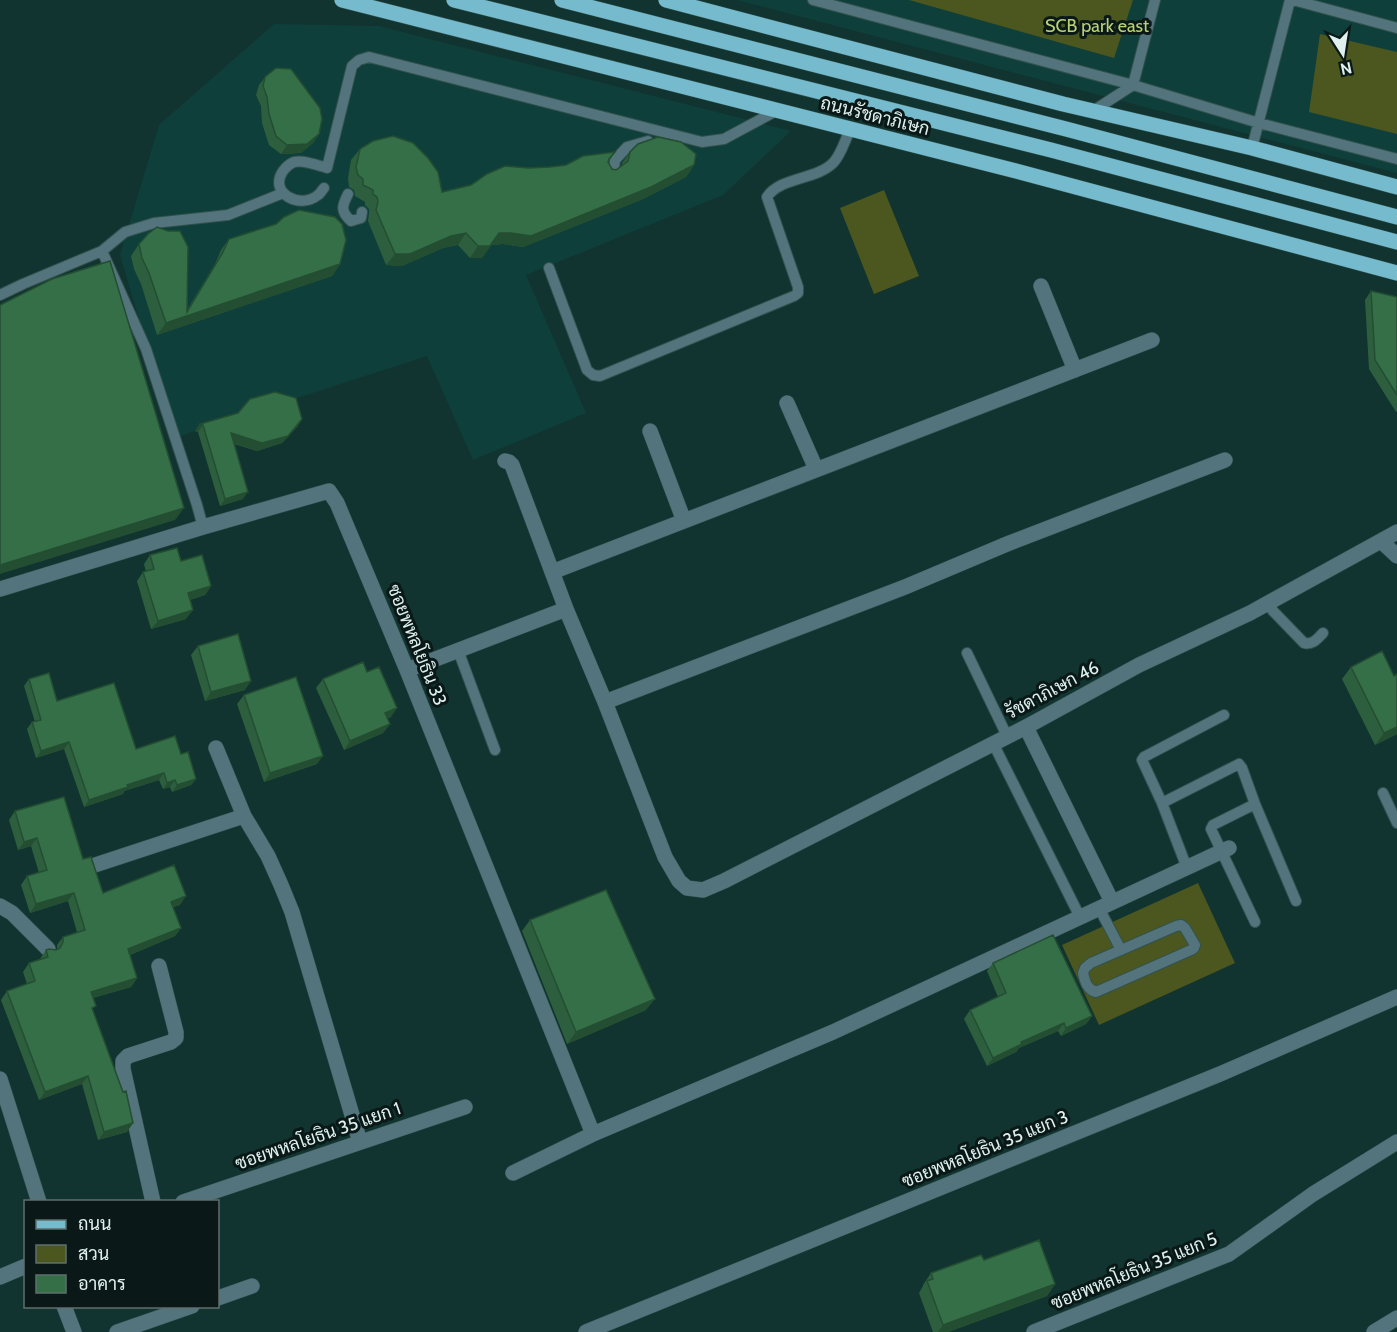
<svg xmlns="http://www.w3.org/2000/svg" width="1397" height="1332" font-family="Cabin,Sarabun,sans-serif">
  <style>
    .built { fill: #0f3f3a }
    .green { fill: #4b571e }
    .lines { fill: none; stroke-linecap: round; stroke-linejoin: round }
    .service-casing { stroke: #32524e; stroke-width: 12 }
    .minor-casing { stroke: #32524e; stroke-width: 16 }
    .tertiary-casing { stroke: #32524e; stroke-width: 16 }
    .primary-casing { stroke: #32524e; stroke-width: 16 }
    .service { stroke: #54747d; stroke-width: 10 }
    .minor { stroke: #54747d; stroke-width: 15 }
    .tertiary { stroke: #54747d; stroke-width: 15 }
    .primary { stroke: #75bacd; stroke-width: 15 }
    .wall { fill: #2d5f3e }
    .shaded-wall { fill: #244e32 }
    .building { fill: #346f48; stroke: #244e32; stroke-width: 1.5 }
    .labels { text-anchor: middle; stroke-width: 6; stroke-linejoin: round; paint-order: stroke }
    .park-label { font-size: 18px; fill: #bad076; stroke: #0a1917 }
    .street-label { font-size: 18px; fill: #def1ee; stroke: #0a1917 }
  </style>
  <rect width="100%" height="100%" fill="#113430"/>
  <path class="built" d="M737,0H1397V173Z
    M274,24L379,26L791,131L723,195L526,275L586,413L473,460L427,356L177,437L144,336L120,255L159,125Z"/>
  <path class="green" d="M909,0H1133L1114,58Z
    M1320,34L1397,52V134L1309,112Z
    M884,190L919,276L874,294L840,208Z
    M1198,883L1235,963L1099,1025L1062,945Z"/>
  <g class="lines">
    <defs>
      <path id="service" d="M813,0L1133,85L1259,123L1397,159
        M1293,0L1397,28
        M1093,111L1133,85L1155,0
        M1252,148L1290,0
        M607,174L614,169L615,160L627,147L648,141
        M324,188C322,190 321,193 318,195C300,210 268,193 283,171C286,167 289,164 294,162C304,160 317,165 327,168L352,66L359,60L369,57L702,142L724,139L776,111
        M348,194C342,206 340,211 351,221L361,218L362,212
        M102,251L146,349L197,505L203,527
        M549,268L587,370L593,375L600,376L794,296L798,293V287L767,197C780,177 816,180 833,163C841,155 845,140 850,130
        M0,295L23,284L102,251L125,232L154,223L228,215L283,193
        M1268,603L1273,611L1304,643C1313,645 1317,639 1323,633
        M458,650L495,750
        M967,653L1007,736
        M993,743L1080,917
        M1383,793L1397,823
        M1162,803L1239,764L1242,768L1255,804L1296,901
        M1255,804L1213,825L1211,829L1255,922
        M1187,868L1162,803L1142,760L1144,757L1224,715
        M1099,908L1121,950
        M1181,925L1185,928L1195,945L1194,948L1191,950L1096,992C1087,990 1085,981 1083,973L1085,968L1091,963L1176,926Z"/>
      <path id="minor" d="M1041,286L1075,370
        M787,403L816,469
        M650,431L684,521
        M505,461L509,462L512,465L566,609L605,702L665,857L679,881L687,888L703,890L724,881L1026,727L1139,665L1250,613L1397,532
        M1381,541L1397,556
        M552,572L1152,340
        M0,589L203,527L329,491L337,503L407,670L593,1134
        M407,670L566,609
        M605,702L905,587L1007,544L1225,460
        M1026,727L1112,902
        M216,748L244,816L268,856L281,885L292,912L360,1142
        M95,865L244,816
        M0,906L12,913L48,949
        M0,1079L39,1202
        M513,1173L593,1134L833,1032L1229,848
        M153,1202L123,1069V1061L128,1056L171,1042L176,1038V1032L159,966
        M183,1202L465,1107
        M218,1298L252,1286
        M117,1332L192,1306
        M586,1332L1220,1074L1397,997
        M1034,1332L1229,1254L1313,1194L1397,1142
        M1374,1332L1397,1318"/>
      <path id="tertiary" d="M0,1277L26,1266
        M64,1306L74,1332"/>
      <path id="primary" d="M342,0L1016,171L1397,273
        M454,0L1051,150L1397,242
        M562,0L1066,129L1397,217
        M666,0L1063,104L1252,148L1397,187"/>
    </defs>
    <use href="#service" class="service-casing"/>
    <use href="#minor" class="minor-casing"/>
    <use href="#tertiary" class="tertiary-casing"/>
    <use href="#primary" class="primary-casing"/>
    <use href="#service" class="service"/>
    <use href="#minor" class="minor"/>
    <use href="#tertiary" class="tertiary"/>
    <use href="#primary" class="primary"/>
  </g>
  <path class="wall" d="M265,77L319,134L313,143L301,153L281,154L269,145L262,123L261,106L256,95L259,85Z
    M360,149L442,192L471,185L528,168L550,167L566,165L615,152L608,163L612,169L616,170L622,166V163L630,152L694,165L686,177L643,199L523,247L503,244L491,245L482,258H470L458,245L443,248L402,266L386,265L368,221L369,213V209L365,205V202L355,196L354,190L349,187L348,178L351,160Z
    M229,239L340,264L332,276L157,335L141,284L134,269L131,256L139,244L187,310L215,264L221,250Z
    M1371,291L1397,297V411L1396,412L1369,369L1365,300Z
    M302,419L297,427L282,443L257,451L234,444L243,499L220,506L198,432L195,431L200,424Z
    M150,555L181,561L211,586L205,595L190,600L186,619L151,629L137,581L143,572H146L144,564Z
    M198,646L245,690L205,701L191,655Z
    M1351,667L1397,734L1375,745L1342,679Z
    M367,672L391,717L387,718L390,724L383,733L344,750L316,688L323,679Z
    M29,679L57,701L136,749L181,754L196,779L191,785L172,792L170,787L163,789L159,780L124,791L123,794L84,807L64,749L36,758L27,729L32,722H35L24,686Z
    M244,695L317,764L264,782L237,704Z
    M15,811L83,859L103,893L180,905L173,907L181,928L175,936L130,955L137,978L131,987L93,998V1010L133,1123L127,1132L98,1140L82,1084L39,1100L1,1000L7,991L27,984L23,972L29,963L40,959L46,950L57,949V945L63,937L77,932L68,901L30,913L21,885L27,876L39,873L31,846L18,850L9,820Z
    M530,920L646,1010L567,1044L522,931Z
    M993,963L1092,1016L1086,1024L1061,1036L1058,1031L1019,1048L1016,1052L987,1066L964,1019L970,1010L998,997L987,971Z
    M931,1273L1055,1284L1047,1296L948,1332H933L919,1293L923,1286V1285Z"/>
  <path class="shaded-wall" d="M319,134L313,143L301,153L281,154L287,145Z
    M694,165L686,177L643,199L523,247L503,244L491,245L499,233Z
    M466,233L458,245L443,248L402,266L386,265L395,254L451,236Z
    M478,246H490L482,258H470Z
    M340,264L332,276L157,335L166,323Z
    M302,419L297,427L282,443L257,451L226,441L231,433Z
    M200,424L203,425L198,432L195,431Z
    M248,492L243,499L220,506L225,499Z
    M184,508L175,520L0,574V565Z
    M211,586L205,595L182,602L188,593Z
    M193,610L186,619L151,629L158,621Z
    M251,681L245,690L205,701L211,692Z
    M397,708L391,717L379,722L385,713Z
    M390,724L383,733L344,750L350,741Z
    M1397,727V734L1375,745L1384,733Z
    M69,742L64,749L36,758L41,751Z
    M323,756L317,764L264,782L270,773Z
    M164,773L159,780L124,791L123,794L84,807L89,800L127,785Z
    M196,779L191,785L172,792L177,785Z
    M175,780L170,787L163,789L167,783Z
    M37,838L31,846L18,850L24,842Z
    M74,893L68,901L30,913L36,904Z
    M186,896L180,905L165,910L171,902Z
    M181,928L175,936L122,958L128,949Z
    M137,978L131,987L85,1000L91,992Z
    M655,999L646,1010L567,1044L576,1032Z
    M1092,1016L1086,1024L1061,1036L1066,1028Z
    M1064,1023L1058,1031L1019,1048L1016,1052L987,1066L993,1058L1021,1042Z
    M88,1076L82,1084L39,1100L45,1092Z
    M133,1123L127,1132L98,1140L104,1132Z
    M1055,1284L1047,1296L948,1332H938L943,1325Z"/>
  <path class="building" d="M276,68L291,69L320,108L322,119L319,134L307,144L287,145L276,136L269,114L267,97L263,86L265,77Z
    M393,136L413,143L428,158L438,172L442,192L471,185L487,174L505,166L528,168L550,167L566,165L583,156L615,152L609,159L608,162L612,169L616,170L628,161L630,152L638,144L658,137L681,142L696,154L694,165L651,187L531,236L511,233H499L490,246H478L466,233L451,236L410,254H395L376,210L378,202L377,197L373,194V190L363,185V179L358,175L356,167L360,149L373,141Z
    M299,210L335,217L342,224L346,240L340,264L166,323L149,273L142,258L139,244L148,234L157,227L168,231H180L188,247L187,312L223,252L229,239L276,224L284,217Z
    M110,261L184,508L0,565V305L52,279Z
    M1371,291L1397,297V395L1375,360Z
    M275,392L296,398L302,419L288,436L262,443L231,433L248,492L225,499L203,425L200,424L238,413L250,399Z
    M177,548L181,561L202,555L211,586L188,593L193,610L158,621L143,572L154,569L150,555Z
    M238,634L251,681L211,692L198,646Z
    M1382,651L1394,676L1397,674V727L1384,733L1351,667Z
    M363,662L367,672L379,667L397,708L385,713L390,724L350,741L323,679Z
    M49,673L57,701L114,683L136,749L175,736L181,754L188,752L196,779L177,785L175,780L167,783L164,773L127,785L128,787L89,800L69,742L41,751L32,722L41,720L29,679Z
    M296,677L323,756L270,773L244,695Z
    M64,797L83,859L91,857L103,893L174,865L186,896L171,902L181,928L128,949L137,978L91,992L96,1006L92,1008L123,1092L126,1091L133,1123L104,1132L88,1076L45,1092L7,991L35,981L29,963L48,957L46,950L49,949L56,950L60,948L63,942V937L85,930L74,893L36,904L27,876L47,870L37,838L24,842L15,811Z
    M606,890L655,999L576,1032L530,920Z
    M1053,935L1092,1016L1066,1028L1064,1023L1021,1042L1022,1044L993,1058L970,1010L1006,993L993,963Z
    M1039,1240L1055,1284L943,1325L927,1281L933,1279L931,1273L981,1255L984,1260Z"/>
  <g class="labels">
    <g class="park-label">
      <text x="1097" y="32">SCB park east</text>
    </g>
    <g class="street-label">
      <text transform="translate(875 116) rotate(14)" y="6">ถนนรัชดาภิเษก</text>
      <text transform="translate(417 645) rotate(68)" y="6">ซอยพหลโยธิน 33</text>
      <text transform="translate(1052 690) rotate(-28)" y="6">รัชดาภิเษก 46</text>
      <text transform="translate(318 1136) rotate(-19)" y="6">ซอยพหลโยธิน 35 แยก 1</text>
      <text transform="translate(985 1149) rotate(-22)" y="6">ซอยพหลโยธิน 35 แยก 3</text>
      <text transform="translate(1134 1271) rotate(-22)" y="6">ซอยพหลโยธิน 35 แยก 5</text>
    </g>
  </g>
  <rect x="24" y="1200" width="195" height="108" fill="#0a1917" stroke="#5f6f6d" stroke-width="1.5"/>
  <rect x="36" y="1220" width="30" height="9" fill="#75bacd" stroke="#5f6f6d" stroke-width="1.5"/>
  <text x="78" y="1230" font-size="18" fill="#def1ee">ถนน</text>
  <rect x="36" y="1245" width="30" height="18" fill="#4b571e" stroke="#5f6f6d" stroke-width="1.5"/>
  <text x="78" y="1260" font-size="18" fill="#def1ee">สวน</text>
  <rect x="36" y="1275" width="30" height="18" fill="#346f48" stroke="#5f6f6d" stroke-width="1.5"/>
  <text x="78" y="1290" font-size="18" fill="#def1ee">อาคาร</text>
  <g transform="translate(1343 54) rotate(168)" stroke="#0a1917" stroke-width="4.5" paint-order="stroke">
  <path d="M0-4.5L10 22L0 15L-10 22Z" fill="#def1ee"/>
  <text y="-9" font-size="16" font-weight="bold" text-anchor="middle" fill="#def1ee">N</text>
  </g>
</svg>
